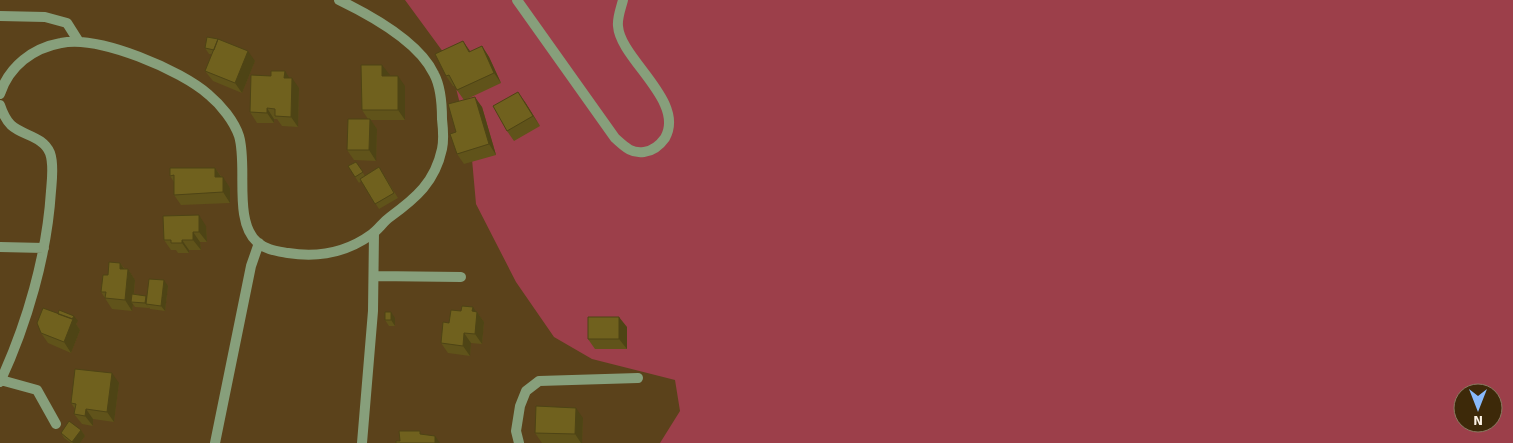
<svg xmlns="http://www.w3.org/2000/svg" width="1513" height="443" font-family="Signika,sans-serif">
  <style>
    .green { fill: #9c3f4a; fill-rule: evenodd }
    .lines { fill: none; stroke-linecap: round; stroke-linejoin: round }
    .minor { stroke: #879f7b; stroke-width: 10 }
    .wall { fill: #60531a }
    .shaded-wall { fill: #4e4415 }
    .building { fill: #70611e; stroke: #4e4415 }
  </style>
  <rect width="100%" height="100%" fill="#5b421b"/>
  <path class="green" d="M405,0H1513V443H660L680,411L675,380L592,359L554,337L516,282L476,204L471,148L449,60ZM1463,393H1493V423H1463Z"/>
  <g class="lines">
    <path class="minor" d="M517,0L615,138C624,146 631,154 644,152C653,151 660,145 665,138C686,101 620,59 618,26C617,18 621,8 623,0
      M0,16L45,17L67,23L79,42
      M0,94C9,66 33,48 61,43C99,35 181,70 209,95C221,105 234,121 239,136C248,165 233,221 257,242C266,250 277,251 288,253C319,258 346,253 372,234C379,229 383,222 390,217C416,198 435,182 442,149C444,140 443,128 442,119C442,105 441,87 434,74C419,42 370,15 339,0
      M0,105C2,111 6,120 11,125C23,136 43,136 50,153C54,164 52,180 51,191C47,255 27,324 0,382
      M0,247L44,248
      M374,276L461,277
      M1,380L37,390L56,424
      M215,443L251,266L259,243
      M362,443L373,311L374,233
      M519,443L516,431L520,406L526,391L539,381L638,378"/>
  </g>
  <path class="wall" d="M207,37L255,61L242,93L213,81L205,71L212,54H209L205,48Z
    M482,46L489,57L501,83L467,99L482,107L496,155L464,164L457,154L456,132L464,100L454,86H453L446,76L470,52Z
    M390,76L405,86V120H370L377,129L376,161L354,160L347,150L368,119L362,110Z
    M289,78L299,88L298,127L282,126L277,119H274V123H257L250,112Z
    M525,102L540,126L514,141L507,131Z
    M356,162L365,176L379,167L398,198L379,209L361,181L359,183L348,166Z
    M215,168L230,188V203L181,205L174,195V182L170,176Z
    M206,226L207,242H200L201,250H189V253H178L176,250H171L164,240Z
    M120,263L125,269H128L135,280L134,294L146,296L147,298L168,286L165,311L150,309L149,307V308L135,307L133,304L132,311L112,309L101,292L108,275Z
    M476,312H477L484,322L482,344L471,343L470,356L448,353L441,343L449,323Z
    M395,318V326H389L385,320Z
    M78,321L76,324L80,330L71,353L48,343L41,333Z
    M627,327V349H595L588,339Z
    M119,383L114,422L93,419V426L82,424L74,414L75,409L71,403Z
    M583,418L582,443H542L535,433Z
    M81,430L85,436L80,443H71L64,438L61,433Z"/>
  <path class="shaded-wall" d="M463,41L470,51L476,63L469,52Z
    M482,46L489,57L501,83L494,73Z
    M248,51L255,61L242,93L235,83Z
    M382,65L390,75L382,76Z
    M285,71L292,82L284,78Z
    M398,76L405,86V120L398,110Z
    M292,78L299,88L298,127L291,117Z
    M518,92L525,102L540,126L533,116Z
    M475,97L482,107L496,155L489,144Z
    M267,108L274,119V123L267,113Z
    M370,119L377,129L376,161L369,150Z
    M215,168L222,178L215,177Z
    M223,177L230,188V203L223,192Z
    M199,215L206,226L207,242L199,232Z
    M193,232L200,242L201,250L193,240Z
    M182,240L189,250V253L182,243Z
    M120,263L127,273L120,269Z
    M128,269L135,280L133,302H131L133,304L132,311L125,300Z
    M164,280L168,286L165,311L161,306Z
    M146,296L150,301L146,304L149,308L145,303Z
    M473,307L477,313V312L484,322L482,344L475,334L472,311Z
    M391,312L395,318V326L391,320Z
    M74,316L78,321L76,324L80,330L71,353L64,342Z
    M619,317L627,327V349L619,339Z
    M464,333L471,343L470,356L463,346Z
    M112,373L119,383L114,422L107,412Z
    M576,408L583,418L582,443H581L575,434Z
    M86,409L93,419V426L85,416Z
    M81,430L85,436L80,443H73L72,442Z
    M435,436L440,443H435Z"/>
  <path class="building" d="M207,37L218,39L214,50L205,48Z
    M218,39L248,51L235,83L205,71Z
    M463,41L469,52L482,46L494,73L457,90L449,75L446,76L435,54Z
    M361,65H382V76H398V110H362Z
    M271,71H285L284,78H292L291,117L275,116V109L267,108V113L250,112L251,75L271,76Z
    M518,92L533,116L507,131L493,106Z
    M475,97L489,144L457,154L450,134L456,132L448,104Z
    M348,119H370L369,150H347Z
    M356,162L363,172L355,177L348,166Z
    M379,167L394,193L375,204L360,179Z
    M170,168H215V177H223V192L174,195V175L170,176Z
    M199,215V232H193V240H182V243H171V240H164L163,216Z
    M109,262L120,263V269H128L125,300L105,298L106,292H101L103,275H108Z
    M149,279L164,280L161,306L146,304Z
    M132,294L146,296L145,303L131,302Z
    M462,306L473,307L472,311L477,312L475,334L464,333L463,346L441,343L443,322L449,323L451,310L461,311Z
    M43,308L73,319L64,342L41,333L37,323Z
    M59,310L74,316L72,319L58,314Z
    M385,312H391V320H385Z
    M588,317H619V339H588Z
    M75,369L112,373L107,412L86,409L85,416L74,414L76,404L71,403Z
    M536,406L576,408L575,434L535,433Z
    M69,421L81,430L72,442L61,433Z
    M399,431H420V434L435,436V443H396V441H400Z"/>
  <g transform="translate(1478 408) rotate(180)"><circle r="24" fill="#3d2909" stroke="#8a7a61"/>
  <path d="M0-4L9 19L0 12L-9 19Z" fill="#89bafc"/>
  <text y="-8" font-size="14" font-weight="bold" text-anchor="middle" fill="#fdf3e5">N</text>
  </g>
</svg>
